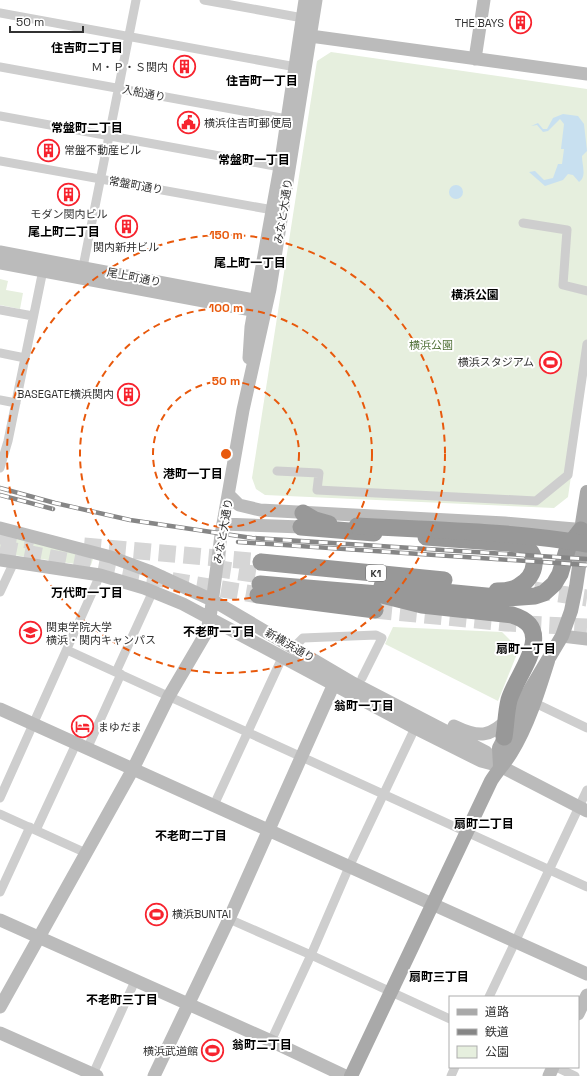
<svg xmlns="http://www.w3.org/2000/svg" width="587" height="1076" font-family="'Space Grotesk','Noto Sans JP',sans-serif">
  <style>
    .green { fill: #e6efde }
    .water { fill: #c8e0f0 }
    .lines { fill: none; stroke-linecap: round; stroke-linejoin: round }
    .highway-tunnel { stroke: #d6d6d6; stroke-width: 17; stroke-dasharray: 17 8; stroke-linecap: butt }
    .street { stroke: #cecece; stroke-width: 9 }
    .secondary { stroke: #bbb; stroke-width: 13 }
    .primary { stroke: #a9a9a9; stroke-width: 14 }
    .highway { stroke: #989898; stroke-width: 17 }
    .rail-casing { stroke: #868686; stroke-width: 4.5 }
    .rail { stroke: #fff; stroke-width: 3; stroke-dasharray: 9; stroke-linecap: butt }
    .highway-bridge { stroke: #989898; stroke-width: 17 }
    .ring { fill: none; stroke: #e8590c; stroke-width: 2; stroke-dasharray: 7 5 }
    .labels { text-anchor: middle; stroke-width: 4; stroke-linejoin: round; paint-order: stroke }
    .shield { fill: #fff; stroke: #6f6f6f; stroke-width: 1 }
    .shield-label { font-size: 10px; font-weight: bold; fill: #313131 }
    .poi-label { font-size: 11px; fill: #313131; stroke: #fff; text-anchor: end }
    .street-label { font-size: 11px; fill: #313131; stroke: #fff }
    .park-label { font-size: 11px; fill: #527239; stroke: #fff }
    .neighbourhood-label { font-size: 12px; font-weight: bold; fill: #000; stroke: #fff }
    .centre { fill: #e8590c; stroke: #fff; stroke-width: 2 }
    .ring-label { font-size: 12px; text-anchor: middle; font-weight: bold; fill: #e8590c; stroke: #fff; stroke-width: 4; stroke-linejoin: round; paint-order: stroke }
  </style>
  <rect width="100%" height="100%" fill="#fff"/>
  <path class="green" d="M331,52L587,89V365L568,497L554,508L265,495L256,489L252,478L317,61Z
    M0,279L8,281L6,290L23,293L20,309L0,305Z
    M0,533L93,559L91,565L89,566L0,553Z
    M393,627L502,632L519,649L498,701L385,644Z"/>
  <path class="water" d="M563,114L578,116L584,124L587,151L582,156C582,165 587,177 579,182L573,175L568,174L563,180L545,186L529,172L535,171L544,180L553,178L558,164H562L564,149H561L564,124L560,119L548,131L543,132L537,125L531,126L538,123L543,129H547L553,118Z
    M449 192a7 7 0 1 1 14 0a7 7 0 1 1-14 0Z"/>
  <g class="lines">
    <path class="highway-tunnel" d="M0,536L34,541
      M84,546L261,562
      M0,548L132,574L258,595
      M214,568L260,575
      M534,590L587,598
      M375,610L506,623L587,627"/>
    <path class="street" d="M204,0L303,18
      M0,13L296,67
      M0,67L287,119
      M0,116L280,167
      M0,161L273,210
      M523,223L567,230L563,285L587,291
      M82,272L136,0
      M0,310L33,316
      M0,353L25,358
      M0,400L16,403
      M0,468L8,441L43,270
      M277,471L319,473L317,490L536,501L568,475L587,344
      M0,592L14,562
      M294,647L303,638L376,635L382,638L362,678
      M67,650L587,887
      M116,672L153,591
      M535,703L587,728
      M87,749L121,674
      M0,798L100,575
      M214,805L282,658
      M0,814L86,853
      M36,830L76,744
      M0,892L30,827
      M229,919L311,955L450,1019
      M489,997L587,790
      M271,1041L311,955L349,867L415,728
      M556,1067L575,1076
      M93,1074L135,981
      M451,1076L455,1067"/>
    <path class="secondary" d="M303,35L587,74
      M475,59L484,0
      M0,252L264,302
      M0,263L262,312
      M249,358L251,327L280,167L305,0
      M229,495L239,505L260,510L505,523L587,530
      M223,524L301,527
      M0,528L111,557L149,571L212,600L353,683L486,752L500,766
      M0,560L100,575L144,588L183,604L415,728L481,761L500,766L587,811
      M562,636L587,639
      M0,709L587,974
      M454,726C479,738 490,738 510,717
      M0,920L271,1041L345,1076
      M0,1007L133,769L169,696L206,633L210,618L221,535L243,410L270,289L316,0
      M578,1014L587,995
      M0,1033L97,1076
      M154,1076L229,919L333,686
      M549,1076L553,1067"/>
    <path class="primary" d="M500,766L499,748L521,705L562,636L571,611L576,587L581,553V530L587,492
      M351,1076L491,781C497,771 505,763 511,753C528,725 538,693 548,661"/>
    <path class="highway" d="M303,513L315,520L329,524
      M301,527L374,533
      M426,537L520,544C541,552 537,576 519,586C513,590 504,591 497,591
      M261,562L444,580
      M260,584L378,594L422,605L512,615C559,629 516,674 509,700C506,712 506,725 504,737
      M382,586L507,598L535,596L544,593L554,584L560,574L568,547L581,530
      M258,595L375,610"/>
    <defs>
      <path id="rail" d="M0,488L55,503L130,520L252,538L587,559
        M0,495L53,509
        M238,542L587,565"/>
    </defs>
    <use href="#rail" class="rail-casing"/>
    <use href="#rail" class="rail"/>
    <path class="highway-bridge" d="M357,526C434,530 511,531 587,544"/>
  </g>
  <g class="ring">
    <circle cx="226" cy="454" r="73"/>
    <circle cx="226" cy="454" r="146"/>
    <circle cx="226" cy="454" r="219"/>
  </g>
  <defs>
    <symbol id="building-ring" viewBox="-11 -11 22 22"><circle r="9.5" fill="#fff" stroke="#f7232e" stroke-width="1.5"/><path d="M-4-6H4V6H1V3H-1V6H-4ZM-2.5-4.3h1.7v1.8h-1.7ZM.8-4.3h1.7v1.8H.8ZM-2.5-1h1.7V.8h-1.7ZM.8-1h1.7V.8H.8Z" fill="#f7232e"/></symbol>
    <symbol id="civic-ring" viewBox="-11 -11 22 22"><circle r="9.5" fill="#fff" stroke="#f7232e" stroke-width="1.5"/><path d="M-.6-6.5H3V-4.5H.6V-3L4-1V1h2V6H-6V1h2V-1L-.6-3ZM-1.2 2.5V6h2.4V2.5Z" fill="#f7232e"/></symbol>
    <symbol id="stadium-ring" viewBox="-11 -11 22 22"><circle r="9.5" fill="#fff" stroke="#f7232e" stroke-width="1.5"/><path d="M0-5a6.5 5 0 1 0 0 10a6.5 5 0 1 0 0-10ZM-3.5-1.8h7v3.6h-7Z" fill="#f7232e"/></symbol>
    <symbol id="university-ring" viewBox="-11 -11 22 22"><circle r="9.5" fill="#fff" stroke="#f7232e" stroke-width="1.5"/><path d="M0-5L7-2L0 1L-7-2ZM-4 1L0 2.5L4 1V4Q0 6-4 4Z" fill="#f7232e"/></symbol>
    <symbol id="hotel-ring" viewBox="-11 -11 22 22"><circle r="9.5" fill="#fff" stroke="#f7232e" stroke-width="1.5"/><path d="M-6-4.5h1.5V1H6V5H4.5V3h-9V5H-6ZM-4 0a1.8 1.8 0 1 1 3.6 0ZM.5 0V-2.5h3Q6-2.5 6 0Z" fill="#f7232e"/></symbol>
  </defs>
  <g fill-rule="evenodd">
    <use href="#building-ring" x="508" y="10" width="25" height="25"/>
    <use href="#building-ring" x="172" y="54" width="25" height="25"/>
    <use href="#civic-ring" x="176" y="110" width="25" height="25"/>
    <use href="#building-ring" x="36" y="138" width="25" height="25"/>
    <use href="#building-ring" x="56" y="182" width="25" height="25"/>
    <use href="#building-ring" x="114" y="214" width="25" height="25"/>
    <use href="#stadium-ring" x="538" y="350" width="25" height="25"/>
    <use href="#building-ring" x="116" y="382" width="25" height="25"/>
    <use href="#university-ring" x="18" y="620" width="25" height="25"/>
    <use href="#hotel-ring" x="70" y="714" width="25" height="25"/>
    <use href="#stadium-ring" x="144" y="902" width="25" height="25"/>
    <use href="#stadium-ring" x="200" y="1038" width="25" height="25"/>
  </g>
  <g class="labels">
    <rect class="shield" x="366" y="565" width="20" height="16" rx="3"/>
    <g class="shield-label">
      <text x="376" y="577">K1</text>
    </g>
    <g class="poi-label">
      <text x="504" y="27">THE BAYS</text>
      <text x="168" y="71">Ｍ・Ｐ・Ｓ関内</text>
      <text x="204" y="127" text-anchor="start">横浜住吉町郵便局</text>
      <text x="64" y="154" text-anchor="start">常盤不動産ビル</text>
      <text x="69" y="218" text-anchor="middle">モダン関内ビル</text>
      <text x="126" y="251" text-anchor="middle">関内新井ビル</text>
      <text x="534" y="366">横浜スタジアム</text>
      <text x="114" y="398">BASEGATE横浜関内</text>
      <text x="46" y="631" text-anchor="start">関東学院大学<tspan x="46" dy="13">横浜・関内キャンパス</tspan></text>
      <text x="98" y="731" text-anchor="start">まゆだま</text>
      <text x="172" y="918" text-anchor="start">横浜BUNTAI</text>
      <text x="198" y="1055">横浜武道館</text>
    </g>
    <g class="street-label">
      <text transform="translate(144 93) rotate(11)" y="4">入船通り</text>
      <text transform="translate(136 185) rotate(10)" y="4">常盤町通り</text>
      <text transform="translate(283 211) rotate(-81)" y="4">みなと大通り</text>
      <text transform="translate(134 277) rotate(11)" y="4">尾上町通り</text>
      <text transform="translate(223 531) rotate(-80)" y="4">みなと大通り</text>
      <text transform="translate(290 645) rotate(30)" y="4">新横浜通り</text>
    </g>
    <g class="park-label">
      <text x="431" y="349">横浜公園</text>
    </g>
    <g class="neighbourhood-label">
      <text x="87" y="52">住吉町二丁目</text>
      <text x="262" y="85">住吉町一丁目</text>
      <text x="87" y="132">常盤町二丁目</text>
      <text x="254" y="164">常盤町一丁目</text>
      <text x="64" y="236">尾上町二丁目</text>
      <text x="250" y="267">尾上町一丁目</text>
      <text x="475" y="299">横浜公園</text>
      <text x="193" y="478">港町一丁目</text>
      <text x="87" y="597">万代町一丁目</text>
      <text x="219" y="636">不老町一丁目</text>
      <text x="526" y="653">扇町一丁目</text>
      <text x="364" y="710">翁町一丁目</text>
      <text x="484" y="828">扇町二丁目</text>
      <text x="191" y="840">不老町二丁目</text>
      <text x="439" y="981">扇町三丁目</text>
      <text x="122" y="1004">不老町三丁目</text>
      <text x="262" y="1049">翁町二丁目</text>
    </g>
  </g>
  <circle cx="226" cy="454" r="6" class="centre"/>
  <g class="ring-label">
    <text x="226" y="239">150 m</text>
    <text x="226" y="312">100 m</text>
    <text x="226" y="385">50 m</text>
  </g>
  <rect x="449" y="996" width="130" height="72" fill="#ffffff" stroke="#adadad"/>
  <rect x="457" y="1009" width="20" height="6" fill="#a9a9a9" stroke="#adadad"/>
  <text x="485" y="1016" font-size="12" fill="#313131">道路</text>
  <rect x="457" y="1029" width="20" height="6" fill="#868686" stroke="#adadad"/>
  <text x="485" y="1036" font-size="12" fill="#313131">鉄道</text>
  <rect x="457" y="1046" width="20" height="12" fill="#e6efde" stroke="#adadad"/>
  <text x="485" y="1056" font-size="12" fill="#313131">公園</text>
  <path d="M10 26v6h73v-6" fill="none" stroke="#313131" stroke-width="2"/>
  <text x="16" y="26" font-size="12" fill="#313131" stroke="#ffffff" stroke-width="3" paint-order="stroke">50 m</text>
</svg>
